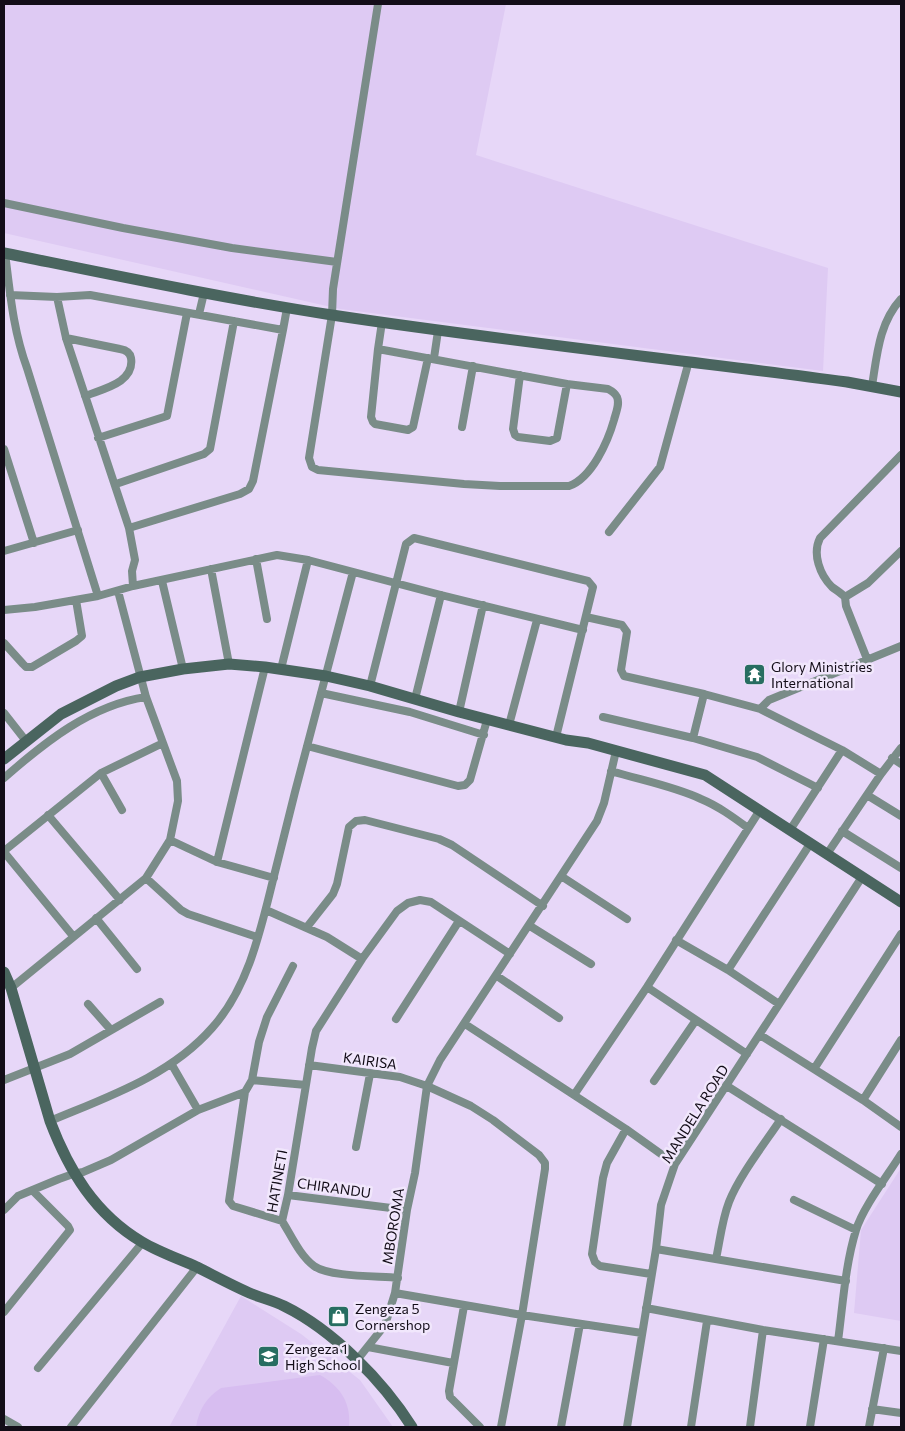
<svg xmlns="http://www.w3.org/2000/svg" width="905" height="1431" font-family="Commissioner,sans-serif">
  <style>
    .built { fill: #decaf3 }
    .green { fill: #d7bdf0 }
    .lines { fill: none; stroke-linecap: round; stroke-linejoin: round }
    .street { stroke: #7a8c88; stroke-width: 8 }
    .secondary { stroke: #4a655f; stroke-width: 11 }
    .labels { text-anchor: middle; stroke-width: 5; stroke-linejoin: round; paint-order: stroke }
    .poi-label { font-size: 14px; fill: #130d18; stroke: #f1e7fc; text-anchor: start }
    .street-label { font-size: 14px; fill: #130d18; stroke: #f1e7fc }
  </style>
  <rect width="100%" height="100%" fill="#e7d7f8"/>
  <path class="built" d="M4,4H506L476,155L828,268L823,371L340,309L4,233Z
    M901,1168V1321L854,1313L861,1230Z
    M241,1296L301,1334L360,1380L393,1427H169Z"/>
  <path class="green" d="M320,1375C341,1387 351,1403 349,1427H196C199,1409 206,1398 221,1388Z"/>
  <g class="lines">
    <path class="street" d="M378,4L333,289L332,315L309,458L312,467L318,470L464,484L500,486H569C592,478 608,441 614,420C616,412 620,404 617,397C615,393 612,391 608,389L567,384L378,349L382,322
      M4,203L123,228L232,248L337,262
      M5,253C10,292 13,330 27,368L98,596
      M10,295L57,297L90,295L283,330L287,308
      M57,297L66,338L129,528L135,560L132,571L133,586
      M199,314L204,293
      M66,338L120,349C126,350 130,352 131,358C135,383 102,389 85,396
      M378,349L371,417L373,422L375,424L408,430L413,427L428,358
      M434,358L438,331
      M520,375L513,429L515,435L518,437L550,441L557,438L567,384
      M872,386C877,355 879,323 901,299
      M462,427L473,366
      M98,438L167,416L187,313
      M4,449L34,543
      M116,484L204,454L210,449L234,321
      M129,528L240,494L249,489L253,481L283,330
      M609,532L660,467L689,361
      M4,551L78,530
      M256,559L267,619
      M211,569L229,664
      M162,581L183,669
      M845,597C841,593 836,590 832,587C820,575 812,554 820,538L901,455
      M4,610L35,607L98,596L133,586L277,555L308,560L441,595L583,630
      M586,617L622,625L627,632L621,670L624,676L704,694L760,709L842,750L881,774
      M4,643L23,664L26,667H32L76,641L82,636L76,600
      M867,659L846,606L845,597L868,583L901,551
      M281,669L308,560
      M370,686L406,544L414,538L588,581L593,587L556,737
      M321,693L410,712L484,735
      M415,699L441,595
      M760,709L769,700L901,646
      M459,712L483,605
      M4,713L26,741
      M603,717L693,738L757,757L818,788
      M509,725L537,620
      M693,738L704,694
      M307,746L458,786L465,785L470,780L487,720
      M892,758L901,764
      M611,771C640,780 673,786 701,799C718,806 733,817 748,828
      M101,773L122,810
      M4,778C45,742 91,705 146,697
      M867,795L901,816
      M48,815L120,900
      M790,830L842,750
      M842,831L901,868
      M170,840L217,862L274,878
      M4,851L101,773L163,743
      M4,852L73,936
      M827,854L881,774L901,748
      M217,862L265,667
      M561,876L627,919
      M146,878L181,910L188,914L257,937
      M266,910L327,937L362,959
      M96,918L137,969
      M530,926L591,964
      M307,927L333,894L337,884L349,827L356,821L365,820L439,839L452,845L543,906
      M676,940L728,970L779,1004
      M728,970L810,844
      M497,976L559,1018
      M647,987L747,1054
      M11,988L146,878L170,840L178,801L177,781L146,697L118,591
      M88,1004L111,1030
      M396,1019L459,921
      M465,1024L626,1129L675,1164
      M760,1035L863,1100L901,1127
      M172,1065L198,1110
      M309,1065L400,1077L427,1086L471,1106L493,1120L539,1155L545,1163V1169L522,1315L501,1427
      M814,1069L901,934
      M4,1080L70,1054L160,1002
      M252,1080L306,1085
      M654,1081L696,1020
      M727,1086L882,1184
      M245,1092L229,1201L233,1206L282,1221
      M574,1095L647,987L760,810
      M863,1100L901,1040
      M50,1121C107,1097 170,1076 212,1028C249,987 261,928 274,876C281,848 288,820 295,792C314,718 334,645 353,572
      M626,1129L607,1163L603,1178L592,1254L595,1262L600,1266L651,1274
      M356,1147L370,1074
      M288,1195L407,1210
      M794,1200L856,1230
      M4,1210L18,1196L59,1179L73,1174L83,1172L111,1160L198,1110L245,1092L252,1080L259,1042L267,1017L293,966
      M656,1249L846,1281
      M716,1259C720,1240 722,1220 729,1202C739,1176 765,1143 781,1119
      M398,1278C378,1276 329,1277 314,1266C300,1256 291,1235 282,1221L288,1195L312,1048L316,1031L362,959L397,911L408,903L420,900L431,902L510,954
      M395,1293L522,1315L642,1333
      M464,1306L449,1391L450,1397L480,1427
      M646,1308L763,1330L901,1351
      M4,1312L70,1230L68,1226L33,1191
      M838,1341C843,1304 845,1266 856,1230C863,1207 888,1175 901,1154
      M368,1347L453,1363
      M357,1360L385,1325L395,1293L407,1210L415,1173L427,1086L440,1060L597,821L604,803L616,751
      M38,1368L143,1242
      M872,1409L901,1413
      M4,1419L18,1427
      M71,1427L197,1267
      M561,1427L580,1324
      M627,1427L656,1249L661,1205L675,1164L862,877
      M691,1427L707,1321
      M750,1427L763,1330
      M810,1427L824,1339
      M869,1427L884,1348"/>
    <path class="secondary" d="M4,253C113,275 222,298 332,315C503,341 676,359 847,382L901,392
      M4,759L61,714L116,686L140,677L183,669L229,664L265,667L326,676L370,686L459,712L566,740L588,743L705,775L901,902
      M4,972L11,988L50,1121C69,1171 95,1214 142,1242C159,1252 179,1259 197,1267C215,1276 233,1286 252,1294C262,1298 274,1301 284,1306C333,1330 383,1381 412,1427"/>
  </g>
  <defs>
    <symbol id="temple-square" viewBox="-11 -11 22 22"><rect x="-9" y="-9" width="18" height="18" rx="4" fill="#276d61" stroke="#f1e7fc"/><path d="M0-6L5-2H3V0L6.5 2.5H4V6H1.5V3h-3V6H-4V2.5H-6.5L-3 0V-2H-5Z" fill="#fff"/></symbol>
    <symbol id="shop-square" viewBox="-11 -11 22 22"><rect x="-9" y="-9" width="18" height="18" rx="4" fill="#276d61" stroke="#f1e7fc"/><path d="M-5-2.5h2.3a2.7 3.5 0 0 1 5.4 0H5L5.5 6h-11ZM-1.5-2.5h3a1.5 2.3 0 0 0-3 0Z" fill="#fff"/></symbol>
    <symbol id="school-square" viewBox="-11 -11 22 22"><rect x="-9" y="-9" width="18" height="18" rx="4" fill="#276d61" stroke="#f1e7fc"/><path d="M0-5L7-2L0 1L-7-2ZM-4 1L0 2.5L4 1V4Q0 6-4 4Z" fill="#fff"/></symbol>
  </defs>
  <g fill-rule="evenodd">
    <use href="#temple-square" x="742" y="662" width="25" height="25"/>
    <use href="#shop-square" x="326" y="1304" width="25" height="25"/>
    <use href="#school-square" x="256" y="1344" width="25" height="25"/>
  </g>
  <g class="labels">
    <g class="poi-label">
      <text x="771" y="672">Glory Ministries<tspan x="771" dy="16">International</tspan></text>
      <text x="355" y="1314">Zengeza 5<tspan x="355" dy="16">Cornershop</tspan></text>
      <text x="285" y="1354">Zengeza 1<tspan x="285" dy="16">High School</tspan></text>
    </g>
    <g class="street-label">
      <text transform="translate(370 1061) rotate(8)" y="5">KAIRISA</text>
      <text transform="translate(695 1114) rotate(-58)" y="5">MANDELA ROAD</text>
      <text transform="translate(277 1181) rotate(-80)" y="5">HATINETI</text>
      <text transform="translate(334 1188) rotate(8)" y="5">CHIRANDU</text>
      <text transform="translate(393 1226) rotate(-81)" y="5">MBOROMA</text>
    </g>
  </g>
  <rect width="905" height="1431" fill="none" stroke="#130d18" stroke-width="10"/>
</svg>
